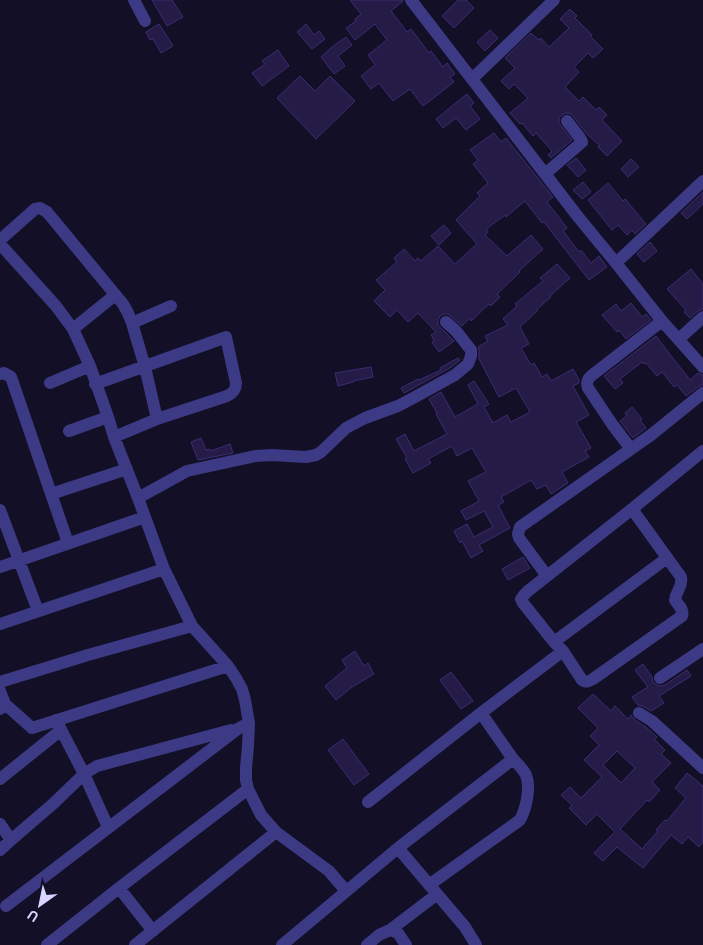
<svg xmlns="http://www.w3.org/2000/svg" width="703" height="945" font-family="Figtree,sans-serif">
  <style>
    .building { fill: #241b47; stroke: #3b2d73; fill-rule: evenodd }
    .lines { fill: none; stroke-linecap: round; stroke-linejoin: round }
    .minor { stroke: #3d3a85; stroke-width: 12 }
  </style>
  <rect width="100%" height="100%" fill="#130f26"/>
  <path class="building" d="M152,0H172L183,17L167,26Z
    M350,0H403V1L391,11L407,32L411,29L429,53L431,51L443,67L447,63L455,74L450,77L454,82L423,106L410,89L393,101L379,83L371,89L361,76L375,65L368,55L387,40L375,24L355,40L346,28L356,21L355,19L361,14Z
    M458,0H466L474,8L454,28L442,16Z
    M570,9L577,16L575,18L592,35L590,36L603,49L593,58L588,53L574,67L579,72L565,87L579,101L583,97L596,110L599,107L607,115L602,120L622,141L607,156L598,147L600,146L586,133L573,116L571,114L566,113L562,115L559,118V123L572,140L551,158L548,155L552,151L536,133L533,136L522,123L520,124L510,113L528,98L514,84L509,89L501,81L515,68L505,58L531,33L539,40L541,38L549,47L569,28L560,19Z
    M159,24L173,46L161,53L153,39L150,40L146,32Z
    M306,24L314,35L319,31L325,39L312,49L297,32Z
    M490,30L498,38L485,51L477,42Z
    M346,37L352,45L338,56L345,66L334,74L321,57L332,47Z
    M278,50L289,66L262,86L252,73L265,64L262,61Z
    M300,76L315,91L330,76L355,101L316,139L277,98Z
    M467,94L474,103L470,106L480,119L466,130L456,118L443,128L436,119Z
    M494,133L501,142L506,138L553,197L547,202L567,228L563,231L579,252L581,250L591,263L599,256L607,267L589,280L544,222L542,223L525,201L506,217L505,215L486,229L488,232L485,235L507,256L531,235L543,249L519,271L520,272L497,294L500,297L491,306L489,304L471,321L470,318L462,326L448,314H444L440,316L438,320V325L454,341L439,352L432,342L434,340L431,335L436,332L418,313L408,322L397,310L390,317L374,301L385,290L376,280L397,262L394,258L404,249L415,261L418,258L421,261L438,246L455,264L477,244L456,220L480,196L477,193L488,183L473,164L478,160L470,150Z
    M576,158L586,170L578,177L567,165Z
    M631,159L639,167L628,177L621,169Z
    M583,182L591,192L582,199L573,190Z
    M608,183L623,201L625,199L646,224L635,234L632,230L627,235L618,225L612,230L588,200Z
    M703,192V204L687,219L681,213Z
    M444,225L451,233L439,245L431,236Z
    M650,242L657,251L644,262L637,254Z
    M557,264L570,278L550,296L551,297L537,309L538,310L520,327L529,344L521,348L531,365L534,363L542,377L547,374L551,381L573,369L579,380V383L573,386L589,415L576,422L591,448L585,451L589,457L562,472L568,483L551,494L546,485L537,489L531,480L501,497L504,502L498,505L510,528L479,545L483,551L471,558L462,541L460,543L454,531L467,524L474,537L493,527L484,511L466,520L461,511L479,501L468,481L486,472L472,448L457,456L452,446L428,459L431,463L413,473L405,459L407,458L396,439L405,434L414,451L447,434L436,414L437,413L429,399L441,392L455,417L478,404L468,385L474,381L489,404L484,407L493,423L507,415L511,422L530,412L516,388L499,397L479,359V350L478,347L488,341L485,336L508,325L503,319L517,306L515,304L543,281L540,278Z
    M691,269L703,284V309L698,311L690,318L684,312L686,310L667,289Z
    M631,303L642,317L646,314L651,320L626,339L619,330L617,332L602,315L616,304L621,311Z
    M656,336L665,348L690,380L698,373L703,375V385L698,387L686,396L677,385L674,387L662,372L657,376L646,363L644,364L642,362L620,379L623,383L615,389L604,376Z
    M458,358L460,360L450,368L404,393L401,388L418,379L419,380L441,370L440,368Z
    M371,367L373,377L353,381V382L338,386L335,373Z
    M632,407L642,419L640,420L646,428L633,438L620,421L627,416L625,413Z
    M201,438L206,450L210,449L211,451L230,444L233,453L198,460L191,442Z
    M523,557L530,568L508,580L502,569Z
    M355,651L364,666L368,663L374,674L352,687L336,700L325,686L347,668L342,660Z
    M643,664L652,677L653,682L657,685L661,686L665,685L687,670L691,676L659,696L664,703L651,711L643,706L638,705L632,697L648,687L635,670Z
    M451,672L473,701L461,709L440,680Z
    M593,694L611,711L615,706L628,719L631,715L635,720L647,728L657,737L654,739L665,750L661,754L671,763L652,782L660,790L649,802L647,800L620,829L642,849L658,831L656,830L665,820L667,821L686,798L675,788L687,773L703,786V842L699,847L688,837L682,844L671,835L643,868L617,847L603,861L594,853L615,832L597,814L586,825L569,808L572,805L561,795L570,787L581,798L602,777L584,760L599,745L590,736L598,728L578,708ZM617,751L635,768L621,783L603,765Z
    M343,739L369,774L354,785L328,750Z"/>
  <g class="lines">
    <path class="minor" d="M134,0L145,21
      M411,0L579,218L616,263L662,321L703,367
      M472,79L554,0
      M545,174L582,142L580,138L567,121
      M0,240L35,209L40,208L47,212L123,304L128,313L132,323L145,367L157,419
      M0,244L56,306L73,329L90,366L108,417L114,437L138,498L164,569L192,626L228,666L236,678L242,689L245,700L249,723L248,746L246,768V780L248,789L261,815L276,832L329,871L346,891
      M616,263L703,181
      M132,323L171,306
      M73,329L115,295
      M679,339L703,317
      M0,374L4,373L11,377L68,543
      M50,383L90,366
      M95,384L218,340L226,337L236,383C236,390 233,393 227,396L157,419L114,437
      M69,431L108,417
      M631,449L612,424L588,388C586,383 587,380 591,376L662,321
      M51,494L127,469
      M138,498L187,471L255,456L272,455L306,457L316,455L321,452L346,428L365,418L398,406L415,397L455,375L468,364L471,356V350L456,331L446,322
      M632,509L681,577C683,588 676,590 675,600C678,605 684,609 682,616L593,679C589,681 586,683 582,680L563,651L554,642L523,603L521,599L524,595L528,591L632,509L703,451
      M0,510L38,611
      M0,567L145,517
      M547,576L519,538L518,534L520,527L651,435L703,393
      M0,624L164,569
      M554,642L667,558
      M660,678L703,649
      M0,682L88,655L192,626
      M0,691L5,704
      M0,709L5,704L32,728L228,666
      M639,713L652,721L703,768
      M56,720L84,774L108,827
      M0,779L61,730
      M368,802L481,713L563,651
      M0,824L11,840L54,803L84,774L97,766L231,730
      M398,848L465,927L476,945
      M0,850L11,840
      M429,885L520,820C526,809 531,788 526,775C523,769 518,764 513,759
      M119,888L153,931
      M6,906L239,728L249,723
      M390,930L436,895
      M47,945L119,888L248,789
      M135,945L276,832
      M282,945L398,848L513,759L481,713
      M367,945L379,935L390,930L398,933L406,945"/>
  </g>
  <g transform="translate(40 905) rotate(213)" stroke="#130f26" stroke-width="4" paint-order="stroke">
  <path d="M0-4L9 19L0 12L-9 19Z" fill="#d9d4ff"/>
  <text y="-8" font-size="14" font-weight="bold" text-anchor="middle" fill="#d9d4ff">U</text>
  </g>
</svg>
